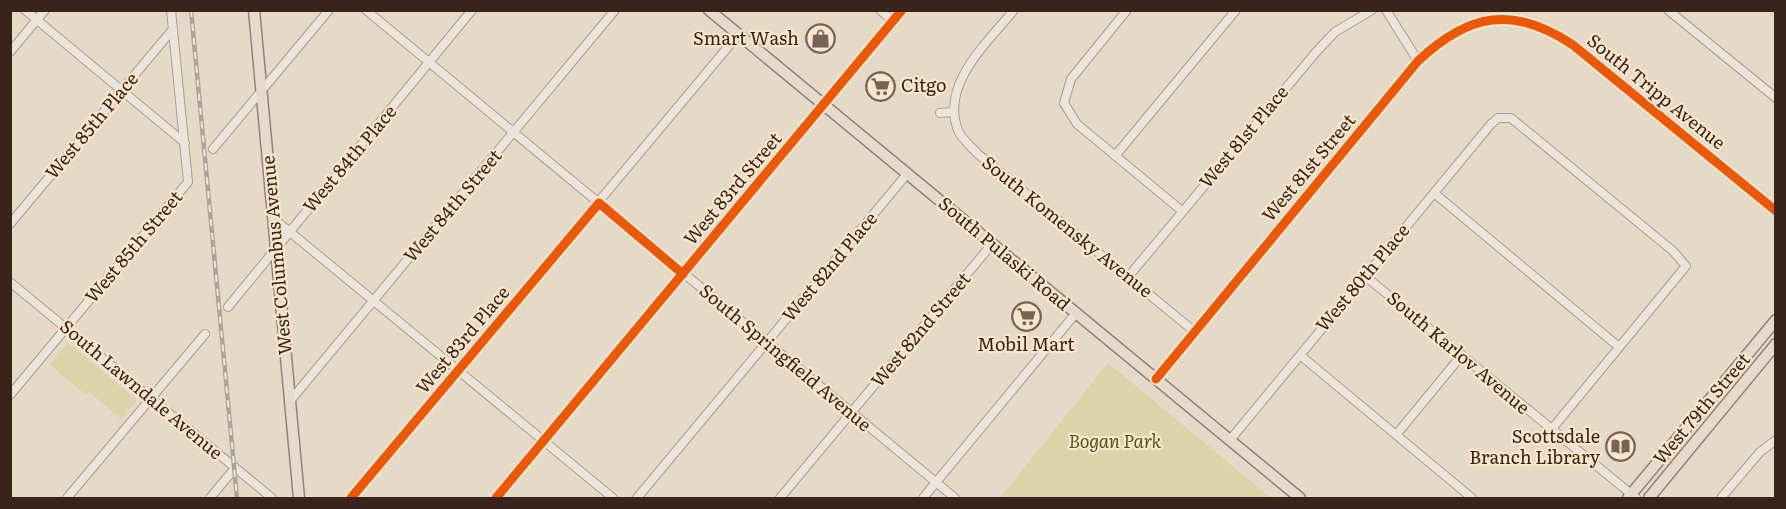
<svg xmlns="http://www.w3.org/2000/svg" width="1786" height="509" font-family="Literata,serif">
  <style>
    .green { fill: #dad4a8 }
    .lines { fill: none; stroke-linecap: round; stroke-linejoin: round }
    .minor-casing { stroke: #aa9e92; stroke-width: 10 }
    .major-casing { stroke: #8f8379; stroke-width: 13 }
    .minor { stroke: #ece4db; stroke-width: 8 }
    .major { stroke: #e5dacb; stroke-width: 10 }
    .rail-casing { stroke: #aba39c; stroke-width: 4.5 }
    .rail { stroke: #f9e5cb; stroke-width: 2; stroke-dasharray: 7; stroke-linecap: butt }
    .cycleway-casing { stroke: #f9e5cb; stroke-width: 13 }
    .cycleway { stroke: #e8590c; stroke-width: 9 }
    .labels { text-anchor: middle; stroke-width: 4.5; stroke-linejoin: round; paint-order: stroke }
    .poi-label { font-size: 18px; fill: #38241a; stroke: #f9e5cb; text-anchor: end }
    .street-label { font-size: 18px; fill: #38241a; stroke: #f9e5cb }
    .park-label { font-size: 18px; font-style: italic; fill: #51571e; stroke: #f9e5cb }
  </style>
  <rect width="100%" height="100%" fill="#e5d9c8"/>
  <path class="green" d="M68,343L137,400L121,419L89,392L86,395L50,365Z
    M1108,363L1271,498H1000Z"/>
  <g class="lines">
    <defs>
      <path id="minor" d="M25,10L185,143
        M366,10L955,498
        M880,10L893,21
        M1014,10C988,42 940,84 958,130C961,139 972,147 978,154L1195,332
        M1386,10L1418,61
        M1668,10L1776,98
        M10,52L45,10
        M1064,103L1077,124L1182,211
        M1064,103L1071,79L1127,10
        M940,113L953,112
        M213,149L329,10
        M1115,156L1236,10
        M1434,193L1619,347
        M273,218L613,498
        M10,224L173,29
        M1365,276L1636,498
        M1128,277L1317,51L1335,32L1372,10
        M10,282L272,498
        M228,307L472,10
        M1300,355L1472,498
        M1156,379L1418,61C1469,13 1513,5 1573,45L1776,211
        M10,395L188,182L171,10
        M290,401L615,10
        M1551,430L1686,266
        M1396,435L1461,356
        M1230,440L1491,124L1498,118H1511L1673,251L1686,266
        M67,498L205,334
        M210,498L235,468
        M351,498L738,35
        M496,498L902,10
        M637,498L907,174
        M780,498L992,244
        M923,498L1076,313
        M1721,498L1760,452L1776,440"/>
      <path id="major" d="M254,10L299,498
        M709,10L1300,498
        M1628,498L1776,320
        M1649,498L1776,344"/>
    </defs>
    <use href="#minor" class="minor-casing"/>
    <use href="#major" class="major-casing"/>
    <use href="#minor" class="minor"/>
    <use href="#major" class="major"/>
    <defs>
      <path id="rail" d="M191,10L237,498"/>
    </defs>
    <use href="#rail" class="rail-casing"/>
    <use href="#rail" class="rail"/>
    <defs>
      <path id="cycleway" d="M1156,379L1418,61C1469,13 1513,5 1573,45L1776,211
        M351,498L599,203L683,274
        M496,498L902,10"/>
    </defs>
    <use href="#cycleway" class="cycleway-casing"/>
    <use href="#cycleway" class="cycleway"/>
  </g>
  <defs>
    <symbol id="shop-ring" viewBox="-11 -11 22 22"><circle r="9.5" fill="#f9e5cb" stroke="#756357" stroke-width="1.5"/><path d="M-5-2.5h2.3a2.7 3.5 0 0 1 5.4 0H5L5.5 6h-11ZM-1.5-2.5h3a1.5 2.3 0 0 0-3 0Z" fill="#756357"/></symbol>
    <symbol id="supermarket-ring" viewBox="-11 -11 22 22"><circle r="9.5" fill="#f9e5cb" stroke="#756357" stroke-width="1.5"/><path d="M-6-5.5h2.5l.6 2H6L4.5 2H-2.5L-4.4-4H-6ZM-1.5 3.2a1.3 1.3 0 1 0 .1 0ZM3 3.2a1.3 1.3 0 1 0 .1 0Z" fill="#756357"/></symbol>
    <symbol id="library-ring" viewBox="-11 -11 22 22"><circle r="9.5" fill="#f9e5cb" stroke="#756357" stroke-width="1.5"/><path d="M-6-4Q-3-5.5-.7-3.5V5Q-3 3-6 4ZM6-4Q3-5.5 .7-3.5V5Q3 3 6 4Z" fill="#756357"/></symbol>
  </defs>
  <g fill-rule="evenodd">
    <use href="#shop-ring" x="804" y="22" width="33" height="33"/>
    <use href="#supermarket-ring" x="864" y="70" width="33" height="33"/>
    <use href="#supermarket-ring" x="1010" y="300" width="33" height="33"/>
    <use href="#library-ring" x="1604" y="430" width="33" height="33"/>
  </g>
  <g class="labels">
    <g class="poi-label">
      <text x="799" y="45">Smart Wash</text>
      <text x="901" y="92" text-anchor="start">Citgo</text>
      <text x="1026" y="351" text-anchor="middle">Mobil Mart</text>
      <text x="1600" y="443">Scottsdale<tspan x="1600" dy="21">Branch Library</tspan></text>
    </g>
    <g class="street-label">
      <text transform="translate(1656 92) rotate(39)" y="6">South Tripp Avenue</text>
      <text transform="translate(92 126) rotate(-50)" y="6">West 85th Place</text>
      <text transform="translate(1244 137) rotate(-50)" y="6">West 81st Place</text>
      <text transform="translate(350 159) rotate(-50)" y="6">West 84th Place</text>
      <text transform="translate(1309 168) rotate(-50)" y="6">West 81st Street</text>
      <text transform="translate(733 189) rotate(-50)" y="6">West 83rd Street</text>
      <text transform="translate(453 206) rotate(-50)" y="6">West 84th Street</text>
      <text transform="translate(1067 227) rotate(39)" y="6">South Komensky Avenue</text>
      <text transform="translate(134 247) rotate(-50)" y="6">West 85th Street</text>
      <text transform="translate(1004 254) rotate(40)" y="6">South Pulaski Road</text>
      <text transform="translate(277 255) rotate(-95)" y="6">West Columbus Avenue</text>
      <text transform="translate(830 267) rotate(-50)" y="6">West 82nd Place</text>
      <text transform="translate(1363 278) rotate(-50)" y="6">West 80th Place</text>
      <text transform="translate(921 330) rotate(-50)" y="6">West 82nd Street</text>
      <text transform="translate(463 340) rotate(-50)" y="6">West 83rd Place</text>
      <text transform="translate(1458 353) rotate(40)" y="6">South Karlov Avenue</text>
      <text transform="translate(785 358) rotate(40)" y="6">South Springfield Avenue</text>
      <text transform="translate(141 390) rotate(40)" y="6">South Lawndale Avenue</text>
      <text transform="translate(1702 409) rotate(-50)" y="6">West 79th Street</text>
    </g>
    <g class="park-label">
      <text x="1115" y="448">Bogan Park</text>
    </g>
  </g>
  <rect width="1786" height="509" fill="none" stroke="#38241a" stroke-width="24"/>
</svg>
